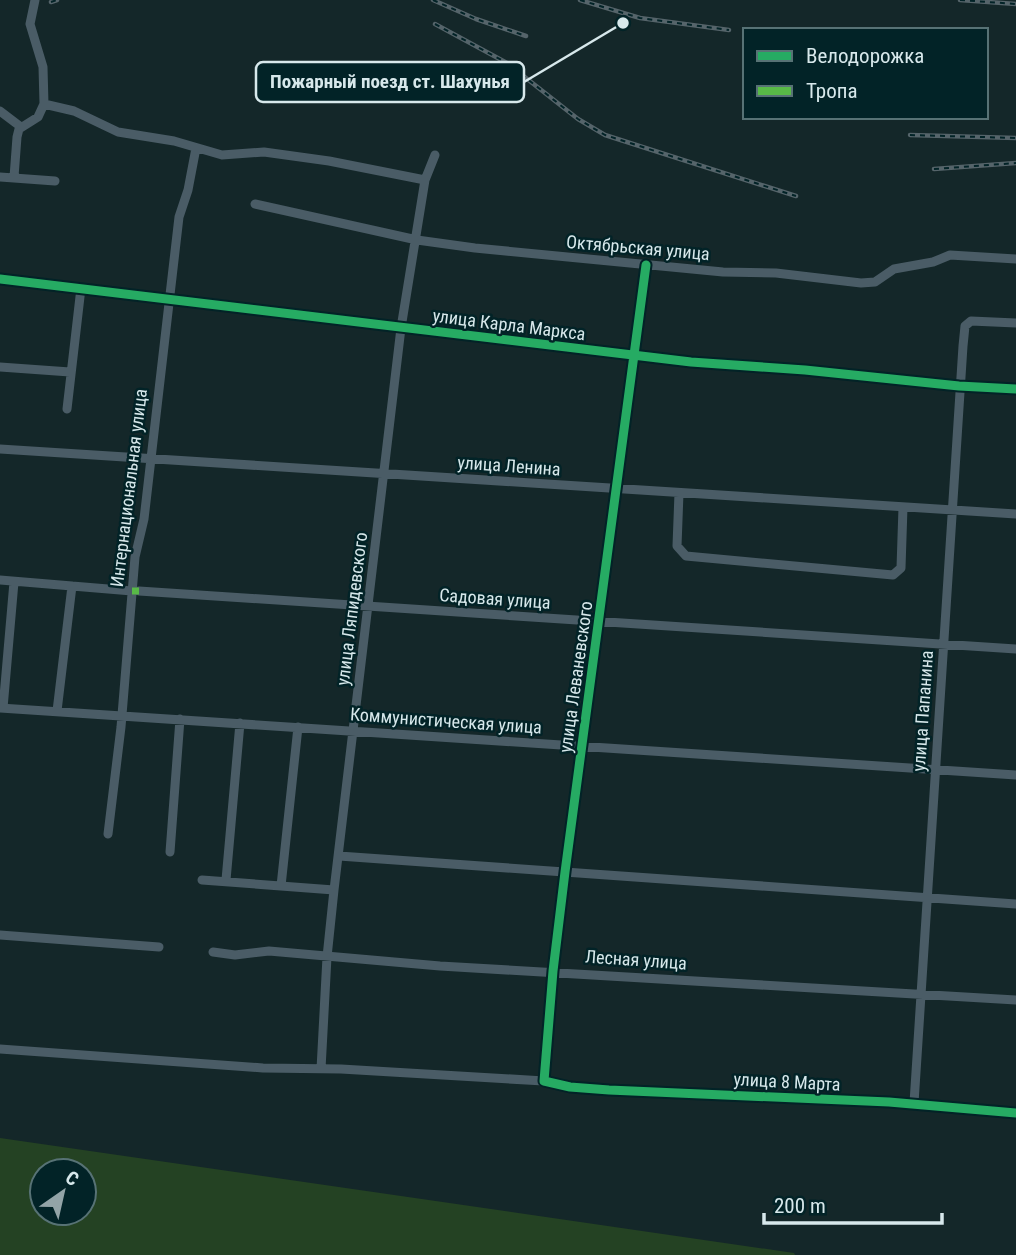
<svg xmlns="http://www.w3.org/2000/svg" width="1016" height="1255" font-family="'Roboto Condensed',sans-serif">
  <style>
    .green { fill: #244223; fill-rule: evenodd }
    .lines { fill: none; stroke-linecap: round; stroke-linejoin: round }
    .minor { stroke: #4a5c66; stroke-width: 9 }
    .rail-casing { stroke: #55646a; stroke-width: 4.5 }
    .rail { stroke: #022327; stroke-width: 2; stroke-dasharray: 5; stroke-linecap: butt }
    .quiet { stroke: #58b947; stroke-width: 7; stroke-dasharray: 14 7; stroke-linecap: butt }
    .cycleway-casing { stroke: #022327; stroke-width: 13 }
    .cycleway { stroke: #26ab63; stroke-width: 9 }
    .labels { text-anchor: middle; stroke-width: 5; stroke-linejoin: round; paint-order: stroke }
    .street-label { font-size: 18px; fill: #d7e8eb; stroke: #022327 }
    .leader { fill: none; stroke: #d7e8eb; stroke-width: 2.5 }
    .callout-dot { fill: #d7e8eb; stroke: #022327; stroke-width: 2.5 }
    .callout { fill: #022327; stroke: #d7e8eb; stroke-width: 2.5 }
    .callout-label { font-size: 19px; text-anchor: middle; font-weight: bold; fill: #d7e8eb }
  </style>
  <rect width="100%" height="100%" fill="#142729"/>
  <path class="green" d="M0,1138L794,1253L795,1255H0ZM42,1171H84V1213H42Z"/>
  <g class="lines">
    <path class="minor" d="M44,104L74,111L118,132L174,141L222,155L264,152L329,161L425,180
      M0,111L21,127
      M0,177L55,181
      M14,177L17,137L19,129L38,117L44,104L43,67L30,24L35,0
      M255,204L417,240L475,248L723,272L776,273L861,283L875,282L894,269L933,262L950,255L1016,259
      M646,265L565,872L553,971L544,1081L570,1087L609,1090L889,1102L1016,1113
      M0,279L691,362L805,370L959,386L1016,389
      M0,367L70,372
      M67,409L81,288
      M0,449L1016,514
      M679,493L677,546L686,556L893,575L901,568L903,507
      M0,580L132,591
      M139,591L1016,649
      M0,708L1016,775
      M3,708L14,582
      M57,711L72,586
      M108,834L121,727L135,557L144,519L179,217L188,190L196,148
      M170,852L180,719
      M339,856L1016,904
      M202,880L334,890
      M226,880L240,723
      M281,886L298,727
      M0,935L159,947
      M213,952L235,955L269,951L440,966L1016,1000
      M0,1049L263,1068L341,1069L544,1081
      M321,1069L327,957L334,890L401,328L425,180L435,155
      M914,1103L963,346L965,326L971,321L1016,323"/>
    <defs>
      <path id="rail" d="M433,0L476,19L526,36
        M580,0L640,18L729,30
        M960,0L1016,4
        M51,2L57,0
        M435,24L507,63L578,119L605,135L796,196
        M910,135L1016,138
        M934,169L1016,163"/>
    </defs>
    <use href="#rail" class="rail-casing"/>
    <use href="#rail" class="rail"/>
    <path class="quiet" d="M132,591H139"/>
    <defs>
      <path id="cycleway" d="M646,265L565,872L553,971L544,1081L570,1087L609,1090L889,1102L1016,1113
        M0,279L691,362L805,370L959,386L1016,389"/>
    </defs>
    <use href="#cycleway" class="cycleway-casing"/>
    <use href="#cycleway" class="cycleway"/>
  </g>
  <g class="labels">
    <g class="street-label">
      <text transform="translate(638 248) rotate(5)" y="6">Октябрьская улица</text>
      <text transform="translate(509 325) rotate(7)" y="6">улица Карла Маркса</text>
      <text transform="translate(509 466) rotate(4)" y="6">улица Ленина</text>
      <text transform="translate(129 488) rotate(-83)" y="6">Интернациональная улица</text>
      <text transform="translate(495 599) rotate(4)" y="6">Садовая улица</text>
      <text transform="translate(352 609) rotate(-83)" y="6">улица Ляпидевского</text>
      <text transform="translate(576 677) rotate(-82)" y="6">улица Леваневского</text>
      <text transform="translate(923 711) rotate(-86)" y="6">улица Папанина</text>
      <text transform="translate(446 721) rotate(4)" y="6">Коммунистическая улица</text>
      <text transform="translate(636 960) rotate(4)" y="6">Лесная улица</text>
      <text transform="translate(787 1082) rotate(3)" y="6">улица 8 Марта</text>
    </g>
  </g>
  <path class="leader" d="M623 23L524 82"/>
  <circle class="callout-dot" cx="623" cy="23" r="7"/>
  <rect class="callout" x="256" y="62" width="268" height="40" rx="7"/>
  <g class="callout-label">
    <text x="390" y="88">Пожарный поезд ст. Шахунья</text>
  </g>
  <rect x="743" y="28" width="245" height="91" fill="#022327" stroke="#577275" stroke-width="2"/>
  <rect x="757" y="51" width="35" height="10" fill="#26ab63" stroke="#577275" stroke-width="2"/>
  <text x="806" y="63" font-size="21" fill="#d7e8eb">Велодорожка</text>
  <rect x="757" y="86" width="35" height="10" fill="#58b947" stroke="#577275" stroke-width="2"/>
  <text x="806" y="98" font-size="21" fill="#d7e8eb">Тропа</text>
  <g transform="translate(63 1192) rotate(34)"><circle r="33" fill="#022327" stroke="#577275" stroke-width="2"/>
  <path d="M0-5L12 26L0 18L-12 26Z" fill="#93a4a7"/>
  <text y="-10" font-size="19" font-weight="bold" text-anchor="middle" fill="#d7e8eb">С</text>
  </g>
  <path d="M764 1213v10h178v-10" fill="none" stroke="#d7e8eb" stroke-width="3.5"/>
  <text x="774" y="1213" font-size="21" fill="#d7e8eb" stroke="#022327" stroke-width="5" paint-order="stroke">200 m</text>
</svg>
